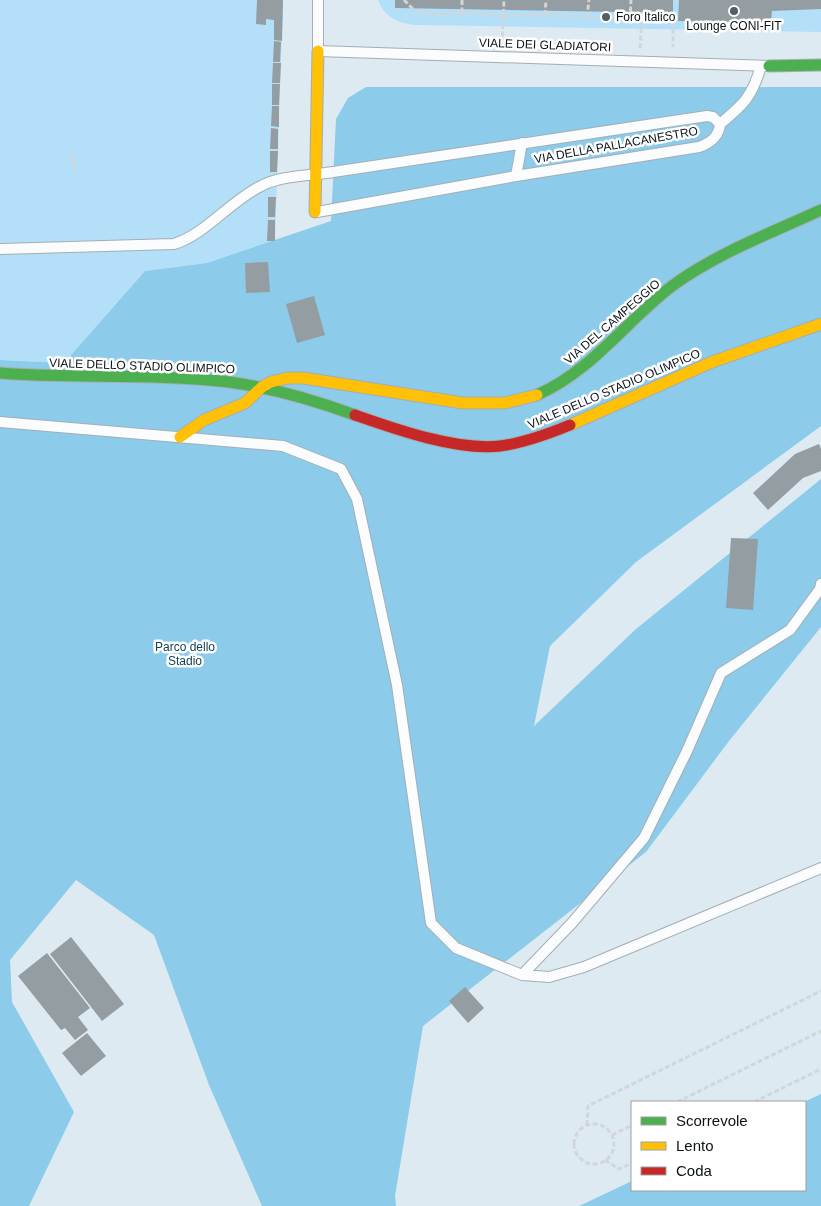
<svg xmlns="http://www.w3.org/2000/svg" width="821" height="1206" font-family="Helvetica,sans-serif">
  <style>
    .green { fill: #b3e0f8 }
    .forest { fill: #8ccbea }
    .building { fill: #949da2 }
    .lines { fill: none; stroke-linecap: round; stroke-linejoin: round }
    .lane-casing { stroke: #a4aeb3; stroke-width: 12 }
    .fast-casing { stroke: #a4aeb3; stroke-width: 13 }
    .slow-casing { stroke: #a4aeb3; stroke-width: 13 }
    .jam-casing { stroke: #a4aeb3; stroke-width: 13 }
    .path { stroke: #d2d6d8; stroke-width: 3; stroke-dasharray: 5 2.5; stroke-linecap: butt }
    .lane { stroke: #fafcfd; stroke-width: 10 }
    .fast { stroke: #4caf50; stroke-width: 11 }
    .slow { stroke: #ffc107; stroke-width: 11 }
    .jam { stroke: #c62828; stroke-width: 11 }
    .poi-dot { fill: #545e63; stroke: #fff; stroke-width: 2 }
    .labels { text-anchor: middle; stroke-width: 5; stroke-linejoin: round; paint-order: stroke }
    .poi-label { font-size: 12px; fill: #0a1216; stroke: #fff; text-anchor: start }
    .street-label { font-size: 12px; fill: #0a1216; stroke: #fff }
    .park-label { font-size: 12px; fill: #144156; stroke: #fff }
  </style>
  <rect width="100%" height="100%" fill="#deeaf1"/>
  <path class="green" d="M0,0H283L275,241L207,263L145,271L64,363L0,360Z
    M378,0H821V32L416,25C399,24 384,17 378,0Z"/>
  <path class="forest" d="M366,87H821V426L636,562L550,646L534,726L636,629L821,479V627L729,741L646,852L423,1026L395,1196L396,1206H262L209,1085L154,935L76,880L10,960L12,1002L74,1112L29,1206H0V360L64,363L145,271L207,263L331,221L336,119L348,98Z
    M821,1094V1206H579L632,1181V1190H805L804,1102Z"/>
  <path class="building" d="M257,0H283L282,41L274,40V20L266,19V25L256,24Z
    M395,0H673V13L395,8Z
    M679,0H821V9L772,11L771,22L678,21Z
    M274,41L281,42L280,62H273Z
    M273,63H281L280,83H272Z
    M272,84H280L279,105H272Z
    M272,106H279V127L271,126Z
    M271,128L278,129V149H270Z
    M270,151H278L277,172H270Z
    M268,197H276L275,217H268Z
    M268,220H275V241H267Z
    M268,262L270,292L246,293L245,263Z
    M314,296L325,335L297,343L286,304Z
    M819,444L821,449V471L803,478L768,510L753,493L795,454Z
    M731,538L758,539L753,610L726,608Z
    M71,937L124,1004L102,1021L50,954Z
    M47,953L90,1008L78,1017L88,1030L75,1040L65,1028L61,1030L18,976Z
    M465,987L484,1008L468,1023L449,1001Z
    M87,1033L106,1056L81,1076L62,1053Z"/>
  <g class="lines">
    <defs>
      <path id="lane" d="M318,0V51L769,66
        M720,124C744,104 752,97 761,66
        M516,176L522,143
        M0,249L174,244C206,234 230,201 261,186C282,175 310,176 333,172L707,116L713,117L720,124C719,137 710,143 699,147L516,176L317,212
        M0,422L283,446L341,469L357,499L397,685L431,923L456,948L522,975L549,977L584,967L821,868
        M522,975L572,923L644,838L687,751L721,673L790,630L820,589L821,584"/>
      <path id="fast" d="M769,66L821,65
        M0,373C76,379 153,373 229,382C273,388 314,400 355,415
        M537,395C593,370 625,322 672,286C717,253 771,233 821,210"/>
      <path id="slow" d="M315,212L318,51
        M570,425L712,362L821,324
        M180,437L204,420L245,403L262,387L271,382L287,378H303L463,403H505L537,395"/>
      <path id="jam" d="M355,415C395,429 457,451 500,446C524,443 548,434 570,425"/>
    </defs>
    <use href="#lane" class="lane-casing"/>
    <use href="#fast" class="fast-casing"/>
    <use href="#slow" class="slow-casing"/>
    <use href="#jam" class="jam-casing"/>
    <path class="path" d="M404,0L415,11L429,14L472,13L502,16L551,15L623,19L673,18V47
      M462,0V13
      M545,15L546,0
      M587,17L589,0
      M630,19L631,0
      M502,44L504,0
      M640,48L642,19
      M73,152L74,174
      M677,1102L821,1031
      M754,1102L821,1069
      M574 1144a20 20 0 1 1 40 0a20 20 0 1 1-40 0Z
      M587,1125L588,1106L821,991
      M612,1135L632,1125
      M605,1160L619,1169L632,1163"/>
    <use href="#lane" class="lane"/>
    <use href="#fast" class="fast"/>
    <use href="#slow" class="slow"/>
    <use href="#jam" class="jam"/>
  </g>
  <g class="poi-dot">
    <circle cx="734" cy="11" r="5"/>
    <circle cx="606" cy="17" r="5"/>
  </g>
  <g class="labels">
    <g class="poi-label">
      <text x="616" y="21">Foro Italico</text>
      <text x="734" y="30" text-anchor="middle">Lounge CONI-FIT</text>
    </g>
    <g class="street-label">
      <text transform="translate(545 45) rotate(2)" y="4">VIALE DEI GLADIATORI</text>
      <text transform="translate(616 145) rotate(-10)" y="4">VIA DELLA PALLACANESTRO</text>
      <text transform="translate(612 322) rotate(-41)" y="4">VIA DEL CAMPEGGIO</text>
      <text transform="translate(142 366) rotate(2)" y="4">VIALE DELLO STADIO OLIMPICO</text>
      <text transform="translate(614 389) rotate(-23)" y="4">VIALE DELLO STADIO OLIMPICO</text>
    </g>
    <g class="park-label">
      <text x="185" y="651">Parco dello<tspan x="185" dy="14">Stadio</tspan></text>
    </g>
  </g>
  <rect x="631" y="1101" width="175" height="90" fill="#ffffff" stroke="#9da0a2"/>
  <rect x="641" y="1117" width="25" height="8" fill="#4caf50" stroke="#9da0a2"/>
  <text x="676" y="1126" font-size="15" fill="#0a1216">Scorrevole</text>
  <rect x="641" y="1142" width="25" height="8" fill="#ffc107" stroke="#9da0a2"/>
  <text x="676" y="1151" font-size="15" fill="#0a1216">Lento</text>
  <rect x="641" y="1167" width="25" height="8" fill="#c62828" stroke="#9da0a2"/>
  <text x="676" y="1176" font-size="15" fill="#0a1216">Coda</text>
</svg>
